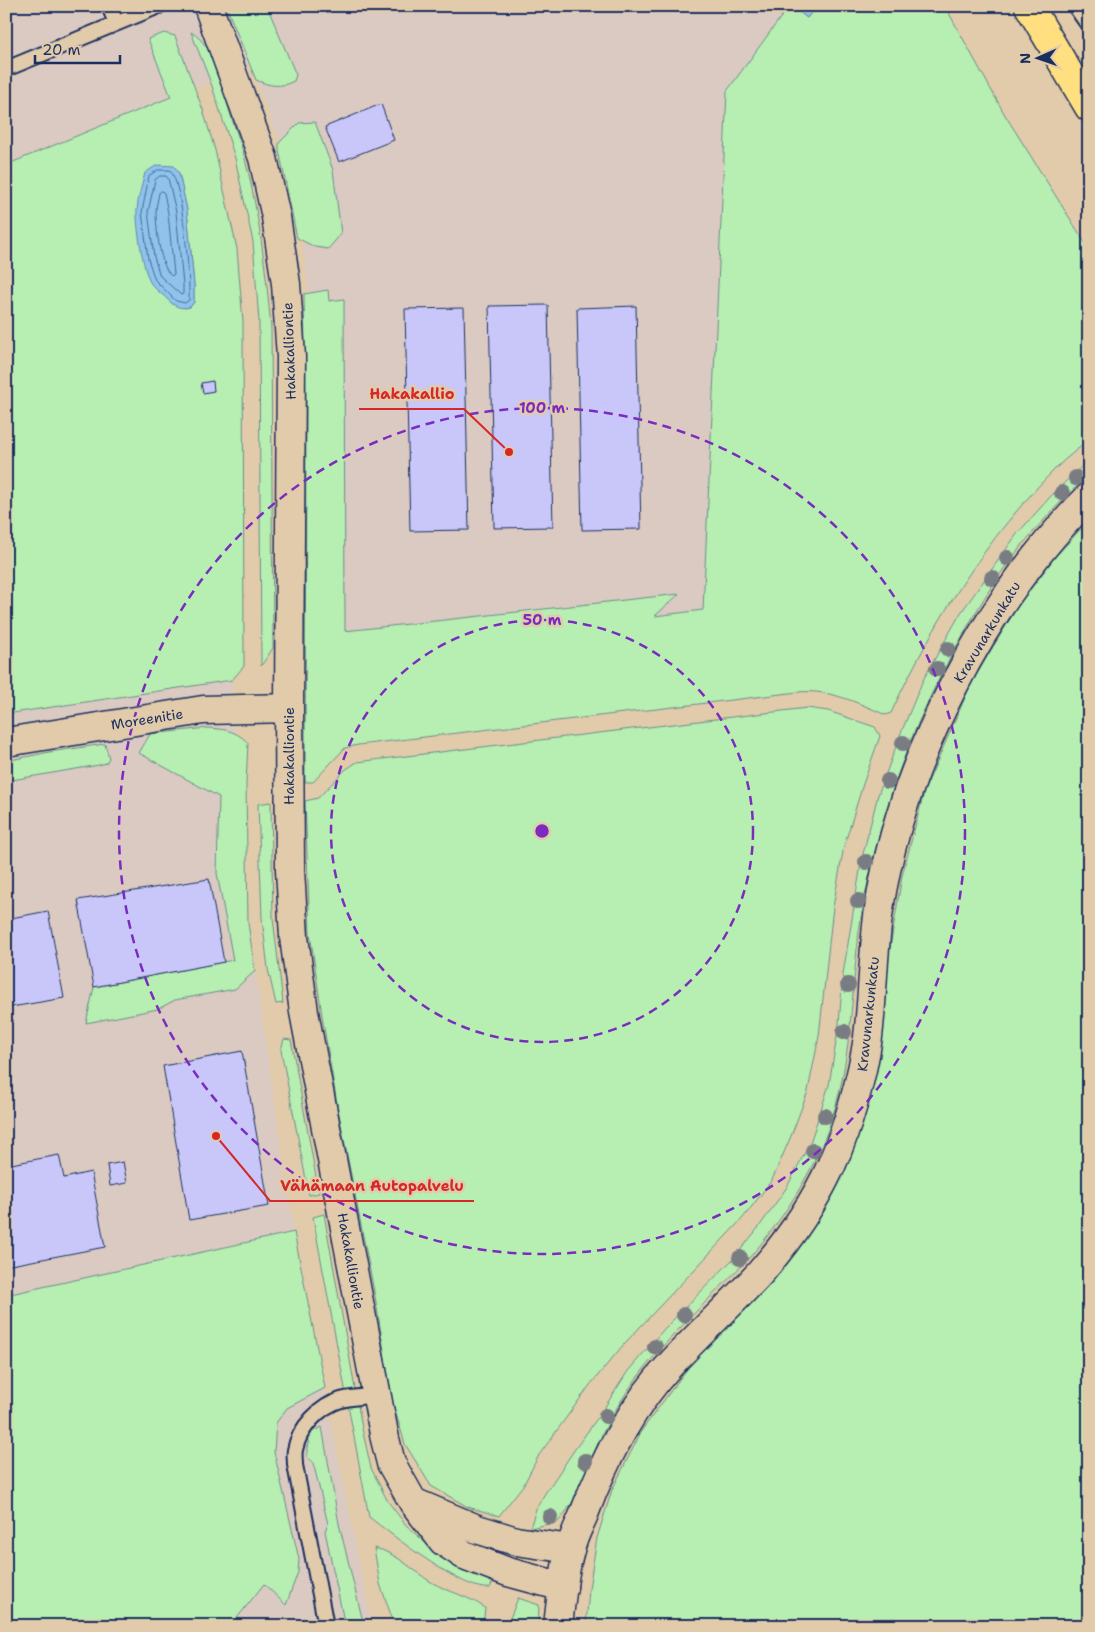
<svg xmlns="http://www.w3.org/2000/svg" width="1095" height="1632" font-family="'Shantell Sans',sans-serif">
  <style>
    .built { fill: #dacac2 }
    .green { fill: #b7eeb1; stroke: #698e88; fill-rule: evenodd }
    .water { fill: #8fc3ec; stroke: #6188b3 }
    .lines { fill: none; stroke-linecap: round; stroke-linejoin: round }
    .shore { stroke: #496a97; stroke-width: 1 }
    .building { fill: #c9c7f9; stroke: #1b2f5e }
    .lane-casing { stroke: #1b2f5e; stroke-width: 18 }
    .street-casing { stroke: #1b2f5e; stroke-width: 31 }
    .secondary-casing { stroke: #1b2f5e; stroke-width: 31 }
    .highway-casing { stroke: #1b2f5e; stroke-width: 31 }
    .lane { stroke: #e2cbab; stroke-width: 14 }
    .street { stroke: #e2cbab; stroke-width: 28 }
    .secondary { stroke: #e2cbab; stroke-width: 28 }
    .highway { stroke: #ffdf80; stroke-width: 28 }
    .tree { fill: #797b83 }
    .ring { fill: none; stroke: #7b2cbf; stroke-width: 2.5; stroke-dasharray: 9 6 }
    .labels { text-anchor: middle; stroke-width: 5; stroke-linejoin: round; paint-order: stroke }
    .street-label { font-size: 14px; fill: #1b2f5e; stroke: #e2cbab }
    .centre { fill: #7b2cbf; stroke: #e2cbab; stroke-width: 2.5 }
    .ring-label { font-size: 15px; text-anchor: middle; font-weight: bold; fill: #7b2cbf; stroke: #e2cbab; stroke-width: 5; stroke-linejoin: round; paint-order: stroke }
    .leader { fill: none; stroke: #d62828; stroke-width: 2 }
    .callout-dot { fill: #d62828; stroke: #e2cbab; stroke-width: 2 }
    .callout-label { font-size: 15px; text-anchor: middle; font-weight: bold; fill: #d62828; stroke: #e2cbab; stroke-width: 5; stroke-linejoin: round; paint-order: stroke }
  </style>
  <rect width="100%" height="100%" fill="#e2cbab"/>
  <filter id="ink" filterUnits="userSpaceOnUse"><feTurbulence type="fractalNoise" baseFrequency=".02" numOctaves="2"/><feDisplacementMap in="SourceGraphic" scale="10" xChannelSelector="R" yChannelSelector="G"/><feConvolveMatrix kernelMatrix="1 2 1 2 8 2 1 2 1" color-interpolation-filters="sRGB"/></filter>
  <g filter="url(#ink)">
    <path class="built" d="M6,6H811L819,26L727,91L703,610L306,661L309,294L294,177L250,65L6,165Z
      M232,680L248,923L294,1232L6,1295V714Z
      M321,1371L372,1626H154L131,1435Z"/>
    <path class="green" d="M226,6H267L296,75L294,81C280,88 270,86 256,80Z
      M789,6H792L807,18L816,6H945L1005,115L1089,249V440C1078,449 1067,457 1057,467C986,538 933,623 891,713L886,715C858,703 830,689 798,692L358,745L345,748L313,782H305L306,409L304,294L328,290L329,301L344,299L345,631L679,594L655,616L703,610L727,91Z
      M191,32C215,46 221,84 229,109C233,124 240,140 244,155C259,212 266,270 271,328L273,648L261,666L259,321L253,242L235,158L212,86Z
      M164,33L175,36L203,110L215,150L237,249L243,322L244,666L232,680L6,714V165L171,97L148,39ZM174,166L179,174L187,210L194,285V302L190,307L185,308Z
      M315,122L333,170L341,234L328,249L315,247L297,238L279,150V143L299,123Z
      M1089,459V474C1060,502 1032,531 1008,563C991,586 976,611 963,635C910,726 879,814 861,918C850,989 854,1057 829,1127C812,1174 781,1223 747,1260C710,1299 668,1336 636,1379C625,1394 615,1410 607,1425C594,1448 587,1474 575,1497C571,1506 564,1514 558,1522L530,1528L536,1509L544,1495L575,1449L599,1416L628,1371L664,1329L734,1258L759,1227L787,1187L810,1143L829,1085L839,1024L843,974L862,858L878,795L901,733L923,680L960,614L1017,534L1051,496Z
      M1089,520V1626H586L589,1589L597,1538L612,1490L642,1430L690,1365L773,1279L803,1240L825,1207L857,1140L865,1115L877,1066L890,948L902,876L925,789L971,684L991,650L1018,606L1036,582L1056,556Z
      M807,708L828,711L875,727L880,736L863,784L844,846L833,907L819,1036L808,1091L791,1136L772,1180L743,1218L624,1344L590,1385L539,1455L524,1484L499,1516L468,1507L431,1486L405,1444L392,1400L375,1296L338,1109L323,1022L310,933L305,801L318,798L345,770L357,762Z
      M207,728C223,729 236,730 248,743L246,784L248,923L255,971L235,989L175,1000L158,1009L86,1023L94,987L233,960L217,873L219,797L139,753L150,734Z
      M105,744L109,758L106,763L99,765L6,781V761L49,752Z
      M271,802L273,918L283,1003L276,1004L268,969L262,918L258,804Z
      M284,1039L291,1040L319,1193L309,1195L281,1050Z
      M324,1214L362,1428L371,1468L387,1500L405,1524L433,1550L461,1568L493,1581L490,1588C465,1593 390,1533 369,1517L313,1217Z
      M294,1232L325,1388L287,1408L276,1423L274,1452L299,1559L298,1572L286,1605L264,1584L237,1618L236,1626H6V1295Z
      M322,1427L339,1524L364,1626H345L325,1531L328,1524L313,1462L307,1457V1447L312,1432Z
      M374,1548C396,1552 413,1571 431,1582C448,1592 469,1596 485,1608L483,1626H395L380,1584Z
      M518,1598L539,1605L538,1626H507Z"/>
    <path class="water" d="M792,6H816L807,18Z
      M157,165L174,166L179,173L187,210L194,285V302L190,307C177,310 172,304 164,296C159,292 153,287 150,282C143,269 136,225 137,210C138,197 142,185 145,173Z"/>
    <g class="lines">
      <path class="shore" d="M158,170H170C183,184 190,278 189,300L185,303L176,301L155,280L148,259L142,212L149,176Z
        M160,176H166L168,178L176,212L183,285V294L181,295L160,276L154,257L148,212L155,180Z
        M162,191L164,193L168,213L174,274L172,276C160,269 156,227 156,212C156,206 158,199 159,193Z"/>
    </g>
    <path class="building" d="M381,104L394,140L339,162L325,127Z
      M548,305L553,527L494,528L489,306Z
      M636,306L641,529L582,530L577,308Z
      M464,308L469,530L410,531L405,309Z
      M213,381L214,391L203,393L201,383Z
      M209,879L224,962L94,987L78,900Z
      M48,911L64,998L6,1008V919Z
      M242,1051L269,1206L189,1220L163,1066Z
      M59,1155L64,1178L91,1172L105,1247L6,1266V1165Z
      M123,1162L127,1183L110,1186L107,1165Z"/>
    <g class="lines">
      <defs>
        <path id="lane" d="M109,6L116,23
          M1075,6L1089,26
          M6,69L159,6
          M326,1626L295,1465C295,1460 294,1455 295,1450C299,1428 320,1406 341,1400C352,1397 365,1397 376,1395"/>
        <path id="street" d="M208,6L263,158L276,217L286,284L291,357L289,708L290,870L294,937L304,1012L385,1439L391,1463L413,1502L443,1541L464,1555L508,1572L563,1587
          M6,742L203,710L289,708
          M413,1502L477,1529L516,1541L570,1549"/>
        <path id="secondary" d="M558,1626C561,1601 563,1574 570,1550C573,1537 579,1526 584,1514C604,1460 631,1407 670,1365C699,1333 731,1305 760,1273C788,1241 813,1205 831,1166C848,1128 862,1078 868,1037C873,995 873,951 879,909C901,763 984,601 1089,497"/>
        <path id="highway" d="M1029,6L1089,107"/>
      </defs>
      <use href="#lane" class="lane-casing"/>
      <use href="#street" class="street-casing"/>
      <use href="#secondary" class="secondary-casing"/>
      <use href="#highway" class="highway-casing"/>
      <use href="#lane" class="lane"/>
      <use href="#street" class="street"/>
      <use href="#secondary" class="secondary"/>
      <use href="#highway" class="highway"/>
    </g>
    <g class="tree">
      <circle cx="1076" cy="478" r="8"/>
      <circle cx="1062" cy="493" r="8"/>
      <circle cx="1007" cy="558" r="8"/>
      <circle cx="992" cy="578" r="8"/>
      <circle cx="948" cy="649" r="8"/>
      <circle cx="937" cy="669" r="8"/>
      <circle cx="903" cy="743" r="8"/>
      <circle cx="888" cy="781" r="8"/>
      <circle cx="866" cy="862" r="8"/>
      <circle cx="858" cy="901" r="8"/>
      <circle cx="848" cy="985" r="8"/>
      <circle cx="844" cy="1032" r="8"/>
      <circle cx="825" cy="1116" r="8"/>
      <circle cx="813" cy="1151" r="8"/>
      <circle cx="740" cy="1258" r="8"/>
      <circle cx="684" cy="1315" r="8"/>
      <circle cx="655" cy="1347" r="8"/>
      <circle cx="606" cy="1416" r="8"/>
      <circle cx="585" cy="1461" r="8"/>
      <circle cx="550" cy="1517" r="8"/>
    </g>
  </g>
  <g class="ring">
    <circle cx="542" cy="831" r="211"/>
    <circle cx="542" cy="831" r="423"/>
  </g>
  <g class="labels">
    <g class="street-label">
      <text transform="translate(289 351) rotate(-92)" y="5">Hakakalliontie</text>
      <text transform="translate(987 632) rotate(-59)" y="5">Kravunarkunkatu</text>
      <text transform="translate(147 719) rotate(-9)" y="5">Moreenitie</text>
      <text transform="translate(289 756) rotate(-90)" y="5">Hakakalliontie</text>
      <text transform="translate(868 1014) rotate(-84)" y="5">Kravunarkunkatu</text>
      <text transform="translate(351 1261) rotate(80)" y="5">Hakakalliontie</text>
    </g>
  </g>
  <circle cx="542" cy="831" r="8" class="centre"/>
  <g class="ring-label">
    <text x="542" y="413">100 m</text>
    <text x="542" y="625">50 m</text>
  </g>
  <path class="leader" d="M509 452L464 409H359M216 1136L270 1201H474"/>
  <g class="callout-dot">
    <circle cx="509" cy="452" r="5"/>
    <circle cx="216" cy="1136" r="5"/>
  </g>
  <g class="callout-label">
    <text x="412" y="399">Hakakallio</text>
    <text x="372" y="1191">Vähämaan Autopalvelu</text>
  </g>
  <rect width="1095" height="1632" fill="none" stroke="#e2cbab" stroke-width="25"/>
  <rect x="12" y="12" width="1070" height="1607" fill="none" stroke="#1b2f5e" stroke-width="2" filter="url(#ink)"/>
  <g transform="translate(1038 58) rotate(268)" stroke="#e2cbab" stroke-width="4" paint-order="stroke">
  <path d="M0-4L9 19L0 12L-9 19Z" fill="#1b2f5e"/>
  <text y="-8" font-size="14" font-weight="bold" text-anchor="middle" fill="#1b2f5e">N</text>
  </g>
  <path d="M35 55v8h85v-8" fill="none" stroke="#1b2f5e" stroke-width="2.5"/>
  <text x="42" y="55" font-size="15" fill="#1b2f5e" stroke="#e2cbab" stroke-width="4" paint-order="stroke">20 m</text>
</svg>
